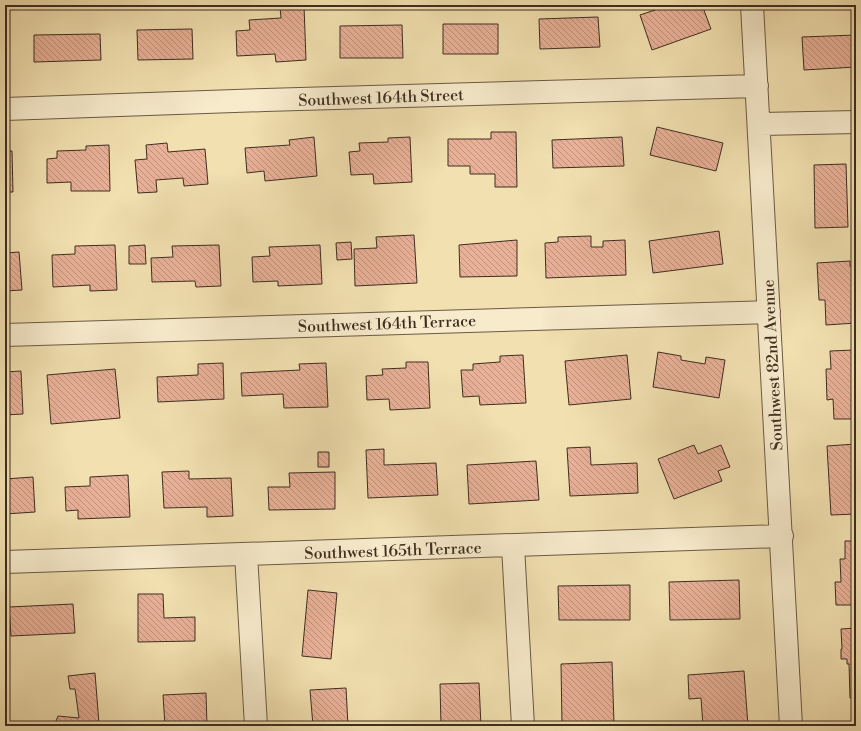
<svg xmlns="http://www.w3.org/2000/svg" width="861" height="731" font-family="'Libre Bodoni',serif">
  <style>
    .building { fill: url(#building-back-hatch); stroke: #3e2e20 }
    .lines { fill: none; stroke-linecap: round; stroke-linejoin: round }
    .minor-casing { stroke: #6b5a44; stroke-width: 24 }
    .minor { stroke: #f7ebcc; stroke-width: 22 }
    .labels { text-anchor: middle; stroke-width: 3; stroke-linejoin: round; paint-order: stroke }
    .street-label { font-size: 16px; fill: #3e2e20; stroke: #f7ebcc }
  </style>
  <defs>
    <pattern id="building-back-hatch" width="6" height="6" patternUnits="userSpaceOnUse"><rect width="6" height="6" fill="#e9b198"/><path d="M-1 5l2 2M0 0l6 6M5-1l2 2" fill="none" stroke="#be907c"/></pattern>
  </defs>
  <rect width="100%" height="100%" fill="#f2e0b0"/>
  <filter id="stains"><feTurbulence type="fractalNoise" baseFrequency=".005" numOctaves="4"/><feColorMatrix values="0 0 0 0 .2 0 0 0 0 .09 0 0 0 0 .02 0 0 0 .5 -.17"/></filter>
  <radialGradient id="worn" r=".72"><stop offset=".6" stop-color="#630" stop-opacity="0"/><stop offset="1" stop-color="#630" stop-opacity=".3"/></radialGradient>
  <path class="building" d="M670,5H702L711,29L652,50L640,15Z
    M304,6L306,60L276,62L275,54L237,56L236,31L250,30L249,20L281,18L280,7Z
    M598,17L600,47L540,49L539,19Z
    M443,24H498V54H443Z
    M402,25L403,58H340V26Z
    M192,29L193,59L138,60L137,30Z
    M100,34L101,60L34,62V35Z
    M856,35V67L804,70L802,37Z
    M657,127L723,143L716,171L650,155Z
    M491,132H516L517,187H495V174H470V166H448V139H491Z
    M314,137L317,176L265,181L264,171L247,173L245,148L290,145L289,140Z
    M410,137L412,182L374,184L373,174L351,175L349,152L360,151L359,143L388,142V138Z
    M622,137L624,166L553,168L552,140Z
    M167,143L168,152L205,149L208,184L184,186L183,178L156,180L157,192L138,193L135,160L147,159L146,145Z
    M109,145L110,191H71V182L47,183V159L57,158V151L86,150V146Z
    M5,151H12L13,192H5Z
    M846,164L848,227L815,228L814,165Z
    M719,231L723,264L653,273L649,241Z
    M414,235L417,283L355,286L354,249L377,248L376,237Z
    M591,236V247H603V241L625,240L626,275L546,278L545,243L558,242V237Z
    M517,240V276L460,277L459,245Z
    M351,242L352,259L337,260L336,243Z
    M115,245L117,290L90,291V285L53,287L52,255L75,254V246Z
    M145,245L146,264H129V246Z
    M219,245L221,286L196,287L195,281L152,282L151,258L173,257L172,246Z
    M320,245L322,284L278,286V281L253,282L252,257L270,256L269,247Z
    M19,252L22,290L5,291V253Z
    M850,261V266H856V323L826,325L825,300H819L817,263Z
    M854,350L856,373V419H834L833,399L827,400L826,369H831L830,351Z
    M658,352L681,356V360L705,364L706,357L725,360L719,398L653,387Z
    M523,355L526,403L480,405L479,396L463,397L461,370H473V364L500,362V356Z
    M627,355L631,399L569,405L565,361Z
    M406,362H428L430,408L390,410L389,399L367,400L366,376L383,375L382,369L406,368Z
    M223,363L224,399L158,402L157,377L198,375V364Z
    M326,363L328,407L284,408L283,394L242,396L241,373L300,370L299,364Z
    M115,369L120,418L51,424L47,375Z
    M21,371L23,414L5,415V420V372Z
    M856,444V514L831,515L827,446Z
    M694,445L698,454L721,445L730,467L718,471L722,481L674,499L658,459Z
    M590,447L591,465L637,463L638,493L570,496L567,448Z
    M384,449V465L436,463L438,495L368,498L366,450Z
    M318,452H329V467H318Z
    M536,461L539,500L469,504L467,465Z
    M189,471V479L231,478L233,516L207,517V507L164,508L162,472Z
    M335,472V509L269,510L268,487H290L289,473Z
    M128,475L130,517L78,519V510L66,511L65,487L90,486V477Z
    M33,477L35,512L5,514V479Z
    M845,541H856V605H836L835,582H841L840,559H845Z
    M739,580L740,619L670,620L669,582Z
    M630,585V620H559L558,586Z
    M308,590L337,593L331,659L302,656Z
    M138,594H163L164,618L195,617V641L138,642Z
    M73,604L75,633L11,636L9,607Z
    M856,628V697L850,698L849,664H847V659H841V649H842L841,629Z
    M612,662L614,723L562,724L561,664Z
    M744,671L748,726H703L701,698L689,699L688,675Z
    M95,673L99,724H84L83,726H54L58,716L79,718L75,689H70L68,676Z
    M479,683L481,726H441L440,684Z
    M346,688L348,726H313L310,690Z
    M206,693L207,726H165L163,695Z"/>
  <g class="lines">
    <defs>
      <path id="minor" d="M752,5L791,726
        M5,109L265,100L757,86
        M759,124L856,122
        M5,335L769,312
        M513,546L523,726
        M246,554L256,726
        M5,562L782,536"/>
    </defs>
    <use href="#minor" class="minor-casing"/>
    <use href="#minor" class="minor"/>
  </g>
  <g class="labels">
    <g class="street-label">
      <text transform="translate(381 97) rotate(-2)" y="6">Southwest 164th Street</text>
      <text transform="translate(387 323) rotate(-2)" y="6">Southwest 164th Terrace</text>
      <text transform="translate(772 365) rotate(-93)" y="6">Southwest 82nd Avenue</text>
      <text transform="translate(393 550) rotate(-2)" y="6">Southwest 165th Terrace</text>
    </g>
  </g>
  <rect width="861" height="731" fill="none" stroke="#f2e0b0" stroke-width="20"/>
  <rect x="6" y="6" width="849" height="719" fill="none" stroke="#3e2e20" stroke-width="2"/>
  <rect x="10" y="10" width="841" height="711" fill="none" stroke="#3e2e20"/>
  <rect width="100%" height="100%" filter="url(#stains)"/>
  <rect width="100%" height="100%" fill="url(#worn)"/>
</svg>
